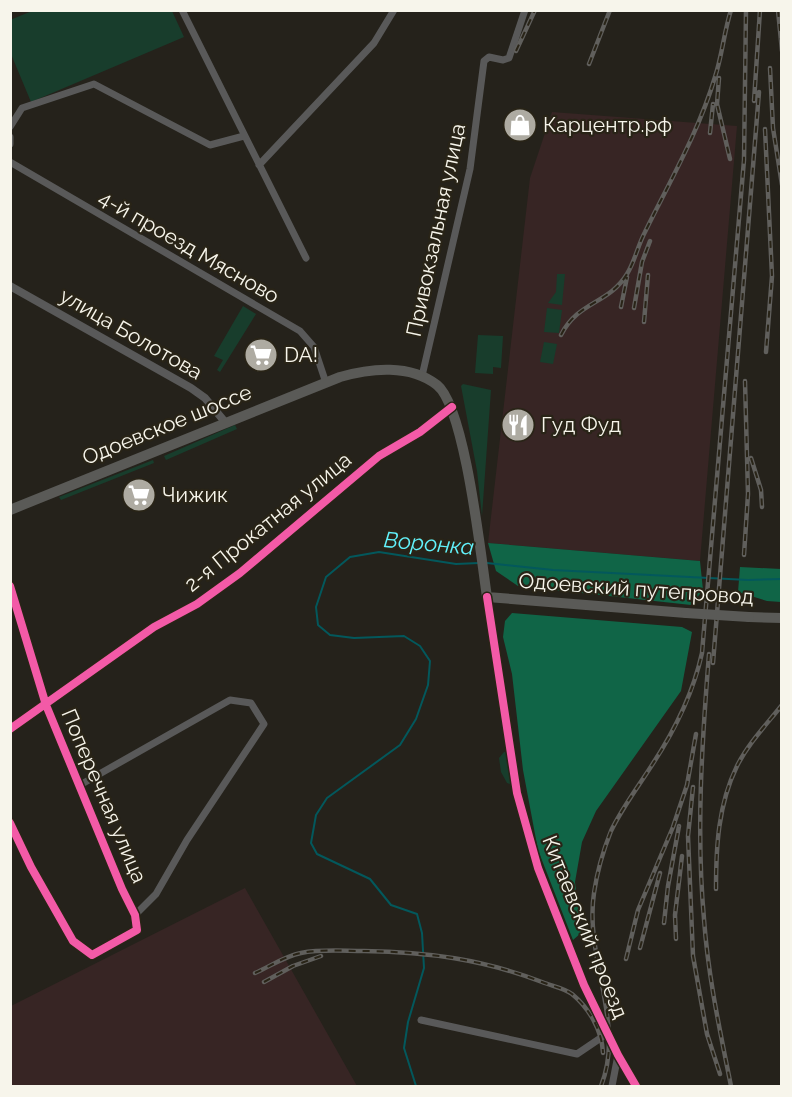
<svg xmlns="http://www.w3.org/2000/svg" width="792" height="1097" font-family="Raleway,sans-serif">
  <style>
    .industrial { fill: #372524 }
    .green { fill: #183d2c }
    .forest { fill: #106547 }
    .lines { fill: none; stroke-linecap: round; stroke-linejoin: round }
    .stream { stroke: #03585c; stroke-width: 2 }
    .minor { stroke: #595959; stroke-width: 7 }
    .tertiary { stroke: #595959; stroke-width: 8 }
    .primary { stroke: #5a5a57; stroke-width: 10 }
    .rail-casing { stroke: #605f5c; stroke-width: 4.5 }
    .rail { stroke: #292417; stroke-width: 2; stroke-dasharray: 7; stroke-linecap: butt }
    .primary-bridge { stroke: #5a5a57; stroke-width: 10 }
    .cycleway-casing { stroke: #292417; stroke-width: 11 }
    .cycleway { stroke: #f35aa7; stroke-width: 8 }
    .labels { text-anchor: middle; stroke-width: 4.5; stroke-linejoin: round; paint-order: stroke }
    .poi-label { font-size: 21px; fill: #f7f5eb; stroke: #292417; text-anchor: start }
    .street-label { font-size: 21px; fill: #f7f5eb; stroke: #292417 }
    .water-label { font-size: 22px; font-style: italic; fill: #62f3fd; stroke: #292417 }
  </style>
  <rect width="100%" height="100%" fill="#25221b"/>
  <path class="industrial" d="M552,112L737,126L700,561L488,543L530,178Z
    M245,888L357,1086H11V1006Z"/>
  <path class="green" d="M32,11H172L184,37L31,102L11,54L10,20Z
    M557,274H565L562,305L548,303L556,292Z
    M243,306L256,314L220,372L217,370L223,360L214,356Z
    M547,308L562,310L559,333L544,332Z
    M478,335L503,336L501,368L493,367V374L475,373Z
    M544,342L557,344L553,364L540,362Z
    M463,384L491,390L482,516L477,471L461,386Z
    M235,425L237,429L166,460L164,456Z
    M153,460L154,463L61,500L59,497Z
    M504,752H506L512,782L510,784L507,783L501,772L499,758Z"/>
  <path class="forest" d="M488,543L700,561L703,590L691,605L518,586L496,571Z
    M740,567L781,569V602L767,601L738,592Z
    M512,613L682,627L692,632L681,691L596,811L582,842L575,882L581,933L573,940L538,850L523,770L512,674L503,637L505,621Z"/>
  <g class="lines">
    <path class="stream" d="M487,563L553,570L748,580L782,579
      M416,1086L404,1048L408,1022L424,968L422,933L417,914L391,905L370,879L317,854L311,843L316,815L327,798L400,745L416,719L428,685L430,661L420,646L404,636L354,638L330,635L318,625L316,607L326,577L350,557L379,552L456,564L479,563"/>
    <path class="minor" d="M182,10L306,258
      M10,127L22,108L94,84L210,145L244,136
      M10,137V144
      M10,162L300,331L314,347L326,383
      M259,165L374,43L394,10
      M422,376L470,169L484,61L489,57L503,60L509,58L525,10
      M10,586L46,705L122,889L135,915L137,930L92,955L73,941L31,867L10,823
      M10,729L154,627L197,604L240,573L379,456L420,432L452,407
      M80,785L230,700L251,703L264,724L187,840L156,894L135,915
      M421,1020L577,1054L608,1033
      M612,1086L618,1055"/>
    <path class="tertiary" d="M10,286L191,388L205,398L225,422
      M487,597L517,793L538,868L584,985L618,1055L636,1086"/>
    <path class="primary" d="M10,510L340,377C371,368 410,364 437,385C465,407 481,557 487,597L686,613
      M749,617L782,618"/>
    <defs>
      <path id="rail" d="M778,10L782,51
        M516,51L535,10
        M589,64L610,10
        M770,68L773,128L782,185
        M719,78L717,104L730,159
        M754,101L760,10
        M765,129L772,276L766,352
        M710,133L713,104
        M621,307L627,277
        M634,308L642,262L650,241
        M644,322L648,275
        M561,335C578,301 609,304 627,274C635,261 638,245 645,232C670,181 699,131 715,77C722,56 724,32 731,10
        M751,458L761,490L762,507
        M744,555L748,494L745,381
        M709,654C702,742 696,831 704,919C708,976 720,1031 731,1086
        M713,663L759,92
        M693,787L688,836L693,956L707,1034L720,1074
        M716,889C716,847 718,805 737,766C748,744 766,725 782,705
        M664,923L668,886L679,826
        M676,939L675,915L682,856
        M640,948L660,873
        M626,959L638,910L673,827L687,785L696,734
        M255,973C269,967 285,956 301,953C321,949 343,951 364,951C428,952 482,959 542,982C552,986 564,988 572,994C589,1008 602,1030 603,1053
        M264,982L293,966L321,956
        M601,1086C626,1023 584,958 594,893C597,872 603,851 611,831C622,808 638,787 652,765C675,730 693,694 702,653L744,160L746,10"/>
    </defs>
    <use href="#rail" class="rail-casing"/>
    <use href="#rail" class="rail"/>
    <path class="primary-bridge" d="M686,613L749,617"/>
    <defs>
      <path id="cycleway" d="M10,586L46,705L122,889L135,915L137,930L92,955L73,941L31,867L10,823
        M487,597L517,793L538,868L584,985L618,1055L636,1086
        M10,729L154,627L197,604L240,573L379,456L420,432L452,407"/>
    </defs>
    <use href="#cycleway" class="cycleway-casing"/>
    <use href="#cycleway" class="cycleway"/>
  </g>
  <defs>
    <symbol id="shop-disc" viewBox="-11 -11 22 22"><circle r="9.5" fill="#aeaba2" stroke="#292417"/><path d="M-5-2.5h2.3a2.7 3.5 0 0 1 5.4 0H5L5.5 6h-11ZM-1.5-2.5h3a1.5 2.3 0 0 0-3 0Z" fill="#fff"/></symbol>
    <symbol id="supermarket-disc" viewBox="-11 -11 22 22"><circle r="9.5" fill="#aeaba2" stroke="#292417"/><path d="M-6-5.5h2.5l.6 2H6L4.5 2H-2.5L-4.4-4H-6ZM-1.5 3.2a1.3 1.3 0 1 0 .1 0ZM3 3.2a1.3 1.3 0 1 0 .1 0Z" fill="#fff"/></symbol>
    <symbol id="restaurant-disc" viewBox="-11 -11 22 22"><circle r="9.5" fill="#aeaba2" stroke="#292417"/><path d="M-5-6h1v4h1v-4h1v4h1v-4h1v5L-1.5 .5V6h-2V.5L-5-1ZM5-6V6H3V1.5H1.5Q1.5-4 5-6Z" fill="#fff"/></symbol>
  </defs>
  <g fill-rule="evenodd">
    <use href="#shop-disc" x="501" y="106" width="38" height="38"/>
    <use href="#supermarket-disc" x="242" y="336" width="38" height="38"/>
    <use href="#restaurant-disc" x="499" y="406" width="38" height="38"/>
    <use href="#supermarket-disc" x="120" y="476" width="38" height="38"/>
  </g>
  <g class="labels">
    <g class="poi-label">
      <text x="543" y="132">Карцентр.рф</text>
      <text x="284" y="362">DA!</text>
      <text x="541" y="432">Гуд Фуд</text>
      <text x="162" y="502">Чижик</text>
    </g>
    <g class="street-label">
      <text transform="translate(436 230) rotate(-78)" y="7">Привокзальная улица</text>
      <text transform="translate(189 247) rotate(30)" y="7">4-й проезд Мясново</text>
      <text transform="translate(131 334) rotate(30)" y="7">улица Болотова</text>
      <text transform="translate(167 425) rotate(-22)" y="7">Одоевское шоссе</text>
      <text transform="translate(268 522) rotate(-39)" y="7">2-я Прокатная улица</text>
      <text transform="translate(636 589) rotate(4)" y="7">Одоевский путепровод</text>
      <text transform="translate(104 796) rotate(67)" y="7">Поперечная улица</text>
      <text transform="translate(585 927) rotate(68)" y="7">Китаевский проезд</text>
    </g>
    <g class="water-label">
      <text transform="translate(429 543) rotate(5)" y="8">Воронка</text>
    </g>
  </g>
  <rect width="792" height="1097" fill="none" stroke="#f7f5eb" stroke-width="24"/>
</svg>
